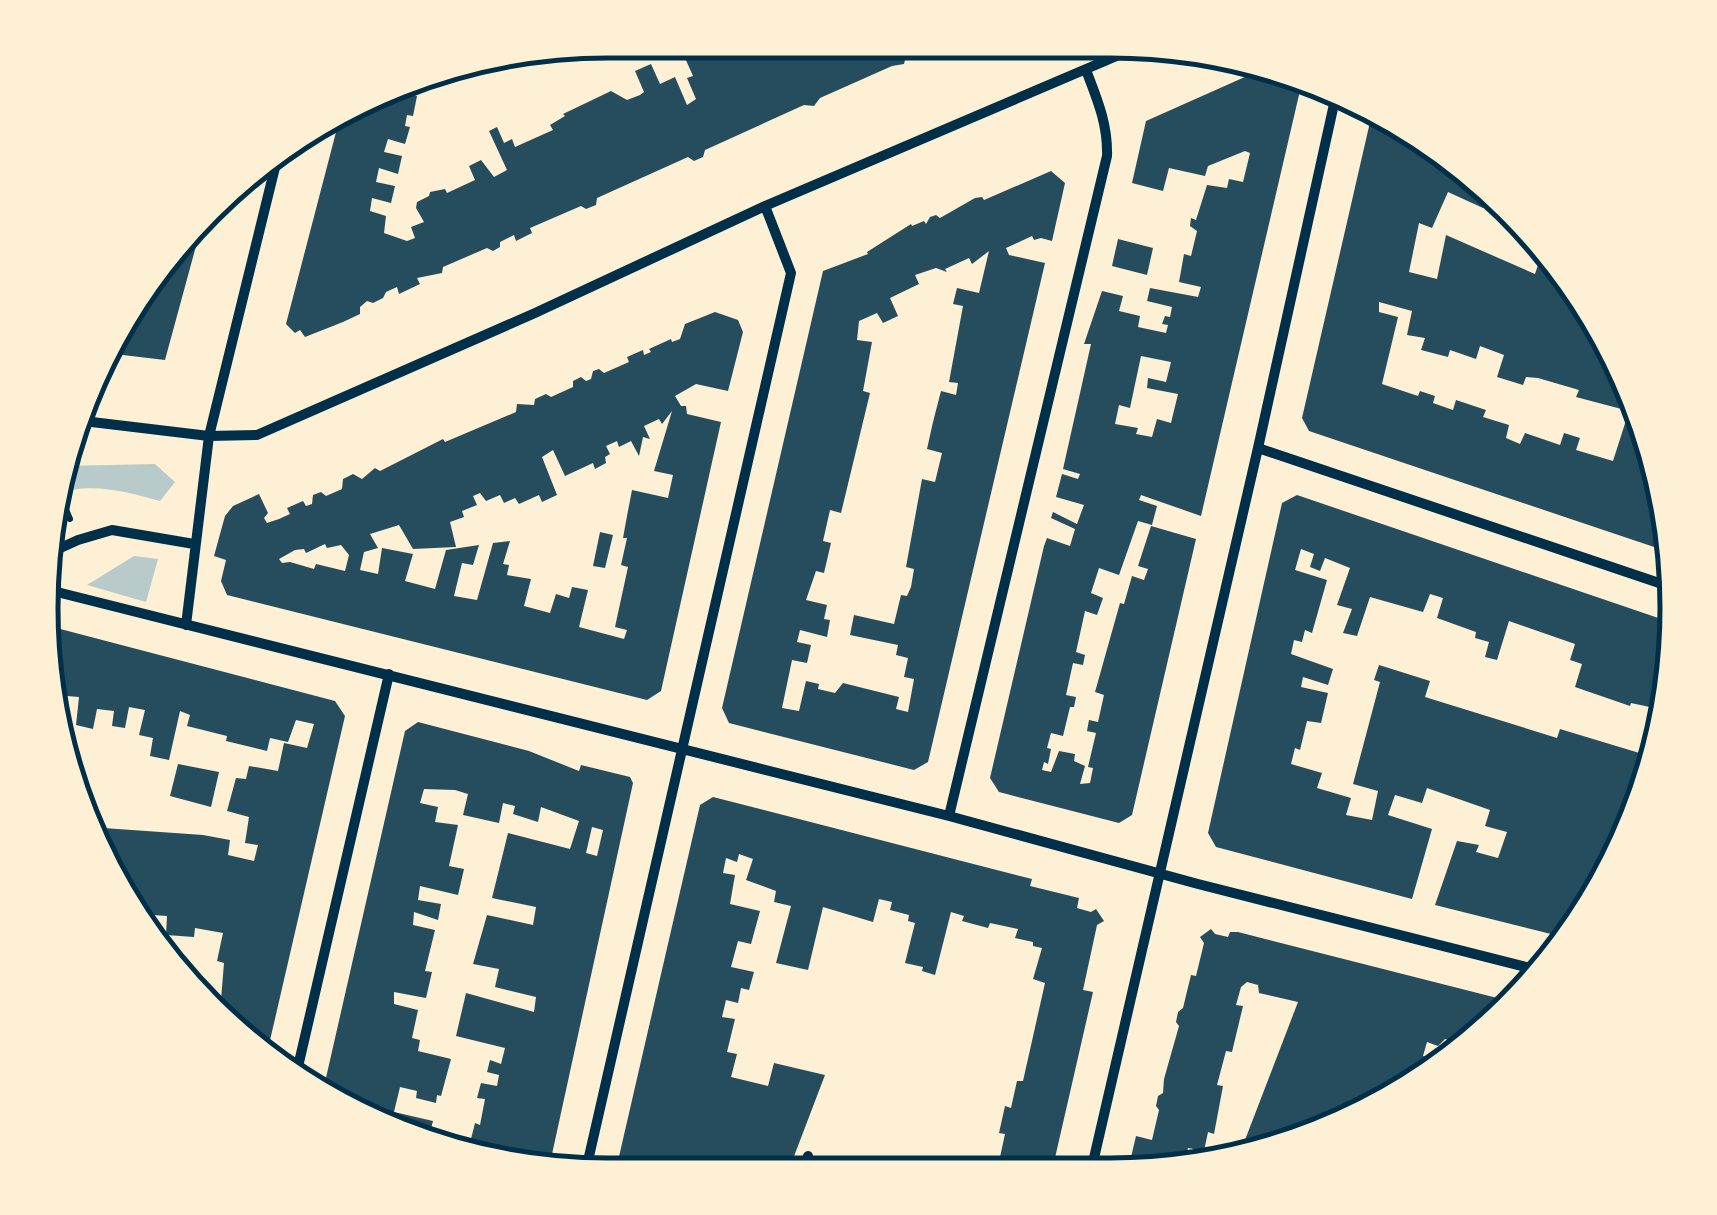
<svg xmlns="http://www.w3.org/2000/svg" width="1717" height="1215" font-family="'Archivo Narrow',sans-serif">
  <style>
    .green { fill: #b9caca }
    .building { fill: #264d5e; fill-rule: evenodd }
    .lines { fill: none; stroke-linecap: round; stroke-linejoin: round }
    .path { stroke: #003049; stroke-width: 6 }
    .minor { stroke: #003049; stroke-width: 10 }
    .rim { fill: none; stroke: #003049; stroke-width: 5 }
  </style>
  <rect width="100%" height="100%" fill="#fdf0d5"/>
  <path class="green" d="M155,464L175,482L160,501C126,492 90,481 55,495L63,466Z
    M134,556L158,559L146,602L87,585Z"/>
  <path class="building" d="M692,42L936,46L935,54L927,57L920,53L905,60L904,64L892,66L820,98L814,106L804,105L705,150L703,157L694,161L688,157L597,198L596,205L586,209L581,206L530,228L532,233L516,241L514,235L500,242V247L493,251L487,248L443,267L442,273L417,278L420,284L399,294L397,287L386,292L383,298L373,303L367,301L360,307V314L343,322L305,337L300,330L295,333L286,324L341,113L423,76L421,84L415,82L412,95L417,96L413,116L407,115L405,126L410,127L405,144L388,139L384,152L402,156L398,174L379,168L376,182L395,186L391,203L372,198L370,211L386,216L384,233L407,241L415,238L411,227L424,222L416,208L417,202L429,196L430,192L445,189L447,193L475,180L469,166L481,160L494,177L507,170L489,131L497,127L504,143L512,139L515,147L553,130L550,125L565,116L563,114L611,91L627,100L640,95L644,92L635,71L651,64L660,84L675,77L687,105L696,99L687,78L693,76L685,58L698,53Z
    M1265,68L1302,82L1201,516L1141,495L1139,500L1157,506L1152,525L1138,521L1119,575L1099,568L1091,593L1103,598L1097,615L1085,611L1076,652L1085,655L1083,665L1073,663L1066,695L1076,697L1074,707H1070L1063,736L1051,733L1047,748L1051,749L1048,764L1044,762L1042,770L1051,772L1059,751L1075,754L1074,761L1085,766L1080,784L1090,783L1093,768L1088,767L1096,733L1087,731L1089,720L1098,722L1104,695L1095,692L1120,603L1124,604L1132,576L1144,580L1148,569L1138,566L1151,526L1196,539L1132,815L1119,823L999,792L990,778L1044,546L1047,538L1070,546L1075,529L1051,518L1053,512L1077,524L1084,505L1056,497L1062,474L1078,479L1080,474L1063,469L1091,344H1084L1102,291L1123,296L1119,311L1140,316L1138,327L1166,333L1168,325L1162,324L1165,316L1170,317L1172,307L1147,301L1150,288L1198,297L1201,287L1179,282L1184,254L1191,256L1197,231L1190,226L1191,218L1196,220L1207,185L1227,188L1229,179L1243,182L1250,153L1245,151L1208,166L1205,176L1169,168L1163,191L1132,183L1146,121ZM1141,356L1171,362L1166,382L1148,378L1147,388L1178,394L1171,423L1157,419L1152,437L1136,434L1138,428L1115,424L1119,405L1130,408Z
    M1373,109L1394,116L1448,161L1445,170L1475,183L1488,194L1483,208L1448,192L1432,228L1419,223L1409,272L1437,279L1446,235L1535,274L1544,247L1647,425L1663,550L1309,431L1302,418ZM1379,302L1412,311L1407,335L1425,338L1421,350L1448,357L1450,350L1476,359L1480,346L1504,355L1497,377L1523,385L1526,377L1538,378L1579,390L1576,397L1629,411L1613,461L1576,450L1580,438L1564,433L1560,445L1525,433L1520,444L1506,438L1509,425L1483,417L1486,410L1456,400L1453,410L1433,403L1435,396L1420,391L1418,396L1382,384L1398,317L1379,312Z
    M1051,171L1065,183L1052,241L1041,238L1034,240L1032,236L1006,248L1009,255L1045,263L928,762L914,770L729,723L722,708L823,271L868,254L867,252L911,224L912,226L924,221L926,224L930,217L936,215L940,218L975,198L982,197L984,200ZM989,251L979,293L957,288L953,304L963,306L949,382L958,383L956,395L941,391L933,422L927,449L942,453L935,482L922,479L906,567L914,569L911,587L907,596L901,595L894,624L854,615L850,635L898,645L896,655L908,658L904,677L914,679L908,712L896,709L899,697L843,683L835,693L818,689L819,684L806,681L799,711L782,708L792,660L807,663L811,645L797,642L800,630L827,637L830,620L824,619L827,605L806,600L816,571L824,573L831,543L823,541L830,510L841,513L870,393L863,391L872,342L857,340L859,321L877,313L883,323L898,316L890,298L919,284L915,275L936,268L947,272L945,269L969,258L972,264Z
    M205,213L165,360L106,353L180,234Z
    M1118,239L1153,248L1147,275L1112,266Z
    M715,312L738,320L743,332L728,391L696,384L675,396L681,406H686L687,414L721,422L661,691L647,700L227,595L221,581L226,560L214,556L225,516L233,506L259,494L268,513L264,518L267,523L279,519L290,514L287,508L303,501L306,506L312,504L313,495L321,492L326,496L342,489L343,479L353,474L362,479L375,468L380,471L443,439L445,442L516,412L517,404L534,405L535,399L546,394L551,397L573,387V381L581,377L586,381L591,379L593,371L599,369L604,373L629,362L627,357L643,350L644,355L651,352L649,349L671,339L672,342L680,339L685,324ZM672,411L654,471L673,475L668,498L632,490L627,516L623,538H627L621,565L628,567L615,627L627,630L624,639L579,627L588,590L572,587L569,598L556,594L550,613L524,606L531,579L507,575L509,565L503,564L510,541L493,543L477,600L454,596L462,563L473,565L479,545L446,550L435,589L405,581L413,554L382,548L378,574L360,570L364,552L378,548L370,534L399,525L413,549L456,547L450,522L464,517L462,511L477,505L473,496L480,493L486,501L500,495L504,503L515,498L519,504L539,495L542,502L557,495L542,457L553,450L565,476L593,463L595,469L606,463L605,457L610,454L606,446L617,441L619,447L631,441L639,456L643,437L650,439L644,426L659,419L662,424ZM325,544L327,548L341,545L349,555L345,571L316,564L314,569L290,562L282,563L279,559L295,550L304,549L306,553Z
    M1297,495L1673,623L1676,644L1659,709L1631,703L1630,706L1575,687L1582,664L1570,660L1575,644L1509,621L1497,660L1485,657L1489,642L1475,638L1476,632L1437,618L1443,598L1430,594L1423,612L1370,597L1357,636L1343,633L1352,609L1337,605L1350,568L1325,558L1320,571L1310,567L1314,554L1301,549L1295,570L1327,580L1312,633L1305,630L1302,642L1294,640L1291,654L1333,669L1328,685L1303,677L1301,687L1328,693L1321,723L1307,721L1300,750L1295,748L1291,764L1322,773L1317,788L1351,798L1346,815L1372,820L1378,791L1353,784L1380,682L1374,680L1379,665L1430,681L1425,697L1557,738L1560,729L1646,755L1619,858L1559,936L1435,905L1457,841L1479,845L1476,852L1498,858L1507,832L1485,826L1490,810L1427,788L1422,803L1395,795L1388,815L1432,829L1412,899L1216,847L1208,833L1282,503Z
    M600,532L613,535L605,568L593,566Z
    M45,625L335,701L345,716L268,1049L220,1012L224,963L217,961L223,933L195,928L194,937L166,935L167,916L138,914V918L98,858L89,827L203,835L230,840L228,855L254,861L258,845L245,843L249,817L227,811L236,778L246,779L249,766L278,771L284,743L307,748L314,724L296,720L288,742L270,738L267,751L226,741L227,736L187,726L190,715L180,711L169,760L150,756L153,738L139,735L145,710L129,707L125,728L112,726L114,711L97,709L93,729L76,725L79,697L67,696L65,716L55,715L45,682Z
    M418,722L529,751L579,771L581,765L630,777L633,783L549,1168L469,1147L475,1123L480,1125L485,1099L477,1098L481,1083L497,1086L499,1075L487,1072L490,1060L501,1064L505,1048L456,1036L466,993L534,1012L536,997L495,987L499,969L473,964L487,915L533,925L536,907L492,898L508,833L570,849L579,821L541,807L538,822L513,814L515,806L503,803L499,823L463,815L468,794L455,790L424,789L420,803L438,807L435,822L458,825L449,866L464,869L458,895L420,886L418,900L441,904L438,920L414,912L413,925L435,930L425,971L432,972L426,998L394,992V1004L418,1010L412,1038L420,1040L418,1051L451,1059L441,1096L437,1095L436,1103L416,1098L417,1091L400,1087L394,1112L433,1121L429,1136L357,1117L323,1091L405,731ZM592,827L603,830L597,856L586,853Z
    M178,764L219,772L211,807L170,796Z
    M713,797L1032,879L1030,886L1079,898L1077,908L1091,912L1096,909L1104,921L1097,925L1083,990L1093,992L1052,1171H997L1005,1134L999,1133L1005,1106L1011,1108L1017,1081H1023L1045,983L1033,979L1042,948L1033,946V942L1015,938L1018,929L990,923L988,928L962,921L964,916L951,912L935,975L922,971L923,967L905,963L915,923L908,921L909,915L890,910L892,902L879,899L873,922L823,907L808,970L776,963L791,906L774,902L776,891L746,880L753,859L739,854L737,862L726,858L723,873L735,875L730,904L760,911L751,944L738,941L731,967L754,972L749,990L741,988L738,1003L726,1000L722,1017L735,1019L727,1052L737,1054L731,1077L768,1086L774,1063L825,1075L788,1172L615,1174L700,805Z
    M1211,929L1215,934L1228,937L1230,932H1238L1509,1001L1484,1034L1450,1056L1455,1042L1445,1039L1438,1046L1427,1042L1423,1056L1442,1062L1360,1117L1240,1153L1298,1002L1259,993L1258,985L1247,982L1241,987L1236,1005L1243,1006L1232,1052L1226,1051L1217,1085L1223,1086L1214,1134L1208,1132L1204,1151L1188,1148L1182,1170H1128L1136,1136L1152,1140L1159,1110L1156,1106L1158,1096L1163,1093L1164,1079L1179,1026L1176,1022L1178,1012L1183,1008L1191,975L1196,976L1204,943L1200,937Z"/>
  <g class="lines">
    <path class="path" d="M57,488L70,519"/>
    <path class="minor" d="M75,420L209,436L257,435L535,313L765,206L1133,49
      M1258,448L1668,586
      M45,555L78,540L112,530L194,544
      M45,589L949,816L1198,884L1534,969
      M186,625L209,436L280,147
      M949,816L1107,156C1108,124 1097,99 1086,70
      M297,1071L389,674
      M1091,1171L1258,448L1336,95
      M802,1172L808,1156
      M585,1174L791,273L765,206"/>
  </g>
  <path d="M0 0H1717V1215H0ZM608 58H1110A550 550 0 0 1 1660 608V608A550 550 0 0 1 1110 1158H608A550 550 0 0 1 58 608V608A550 550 0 0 1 608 58Z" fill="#fdf0d5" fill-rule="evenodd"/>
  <path class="rim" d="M608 58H1110A550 550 0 0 1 1660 608V608A550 550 0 0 1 1110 1158H608A550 550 0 0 1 58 608V608A550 550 0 0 1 608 58Z"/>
</svg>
